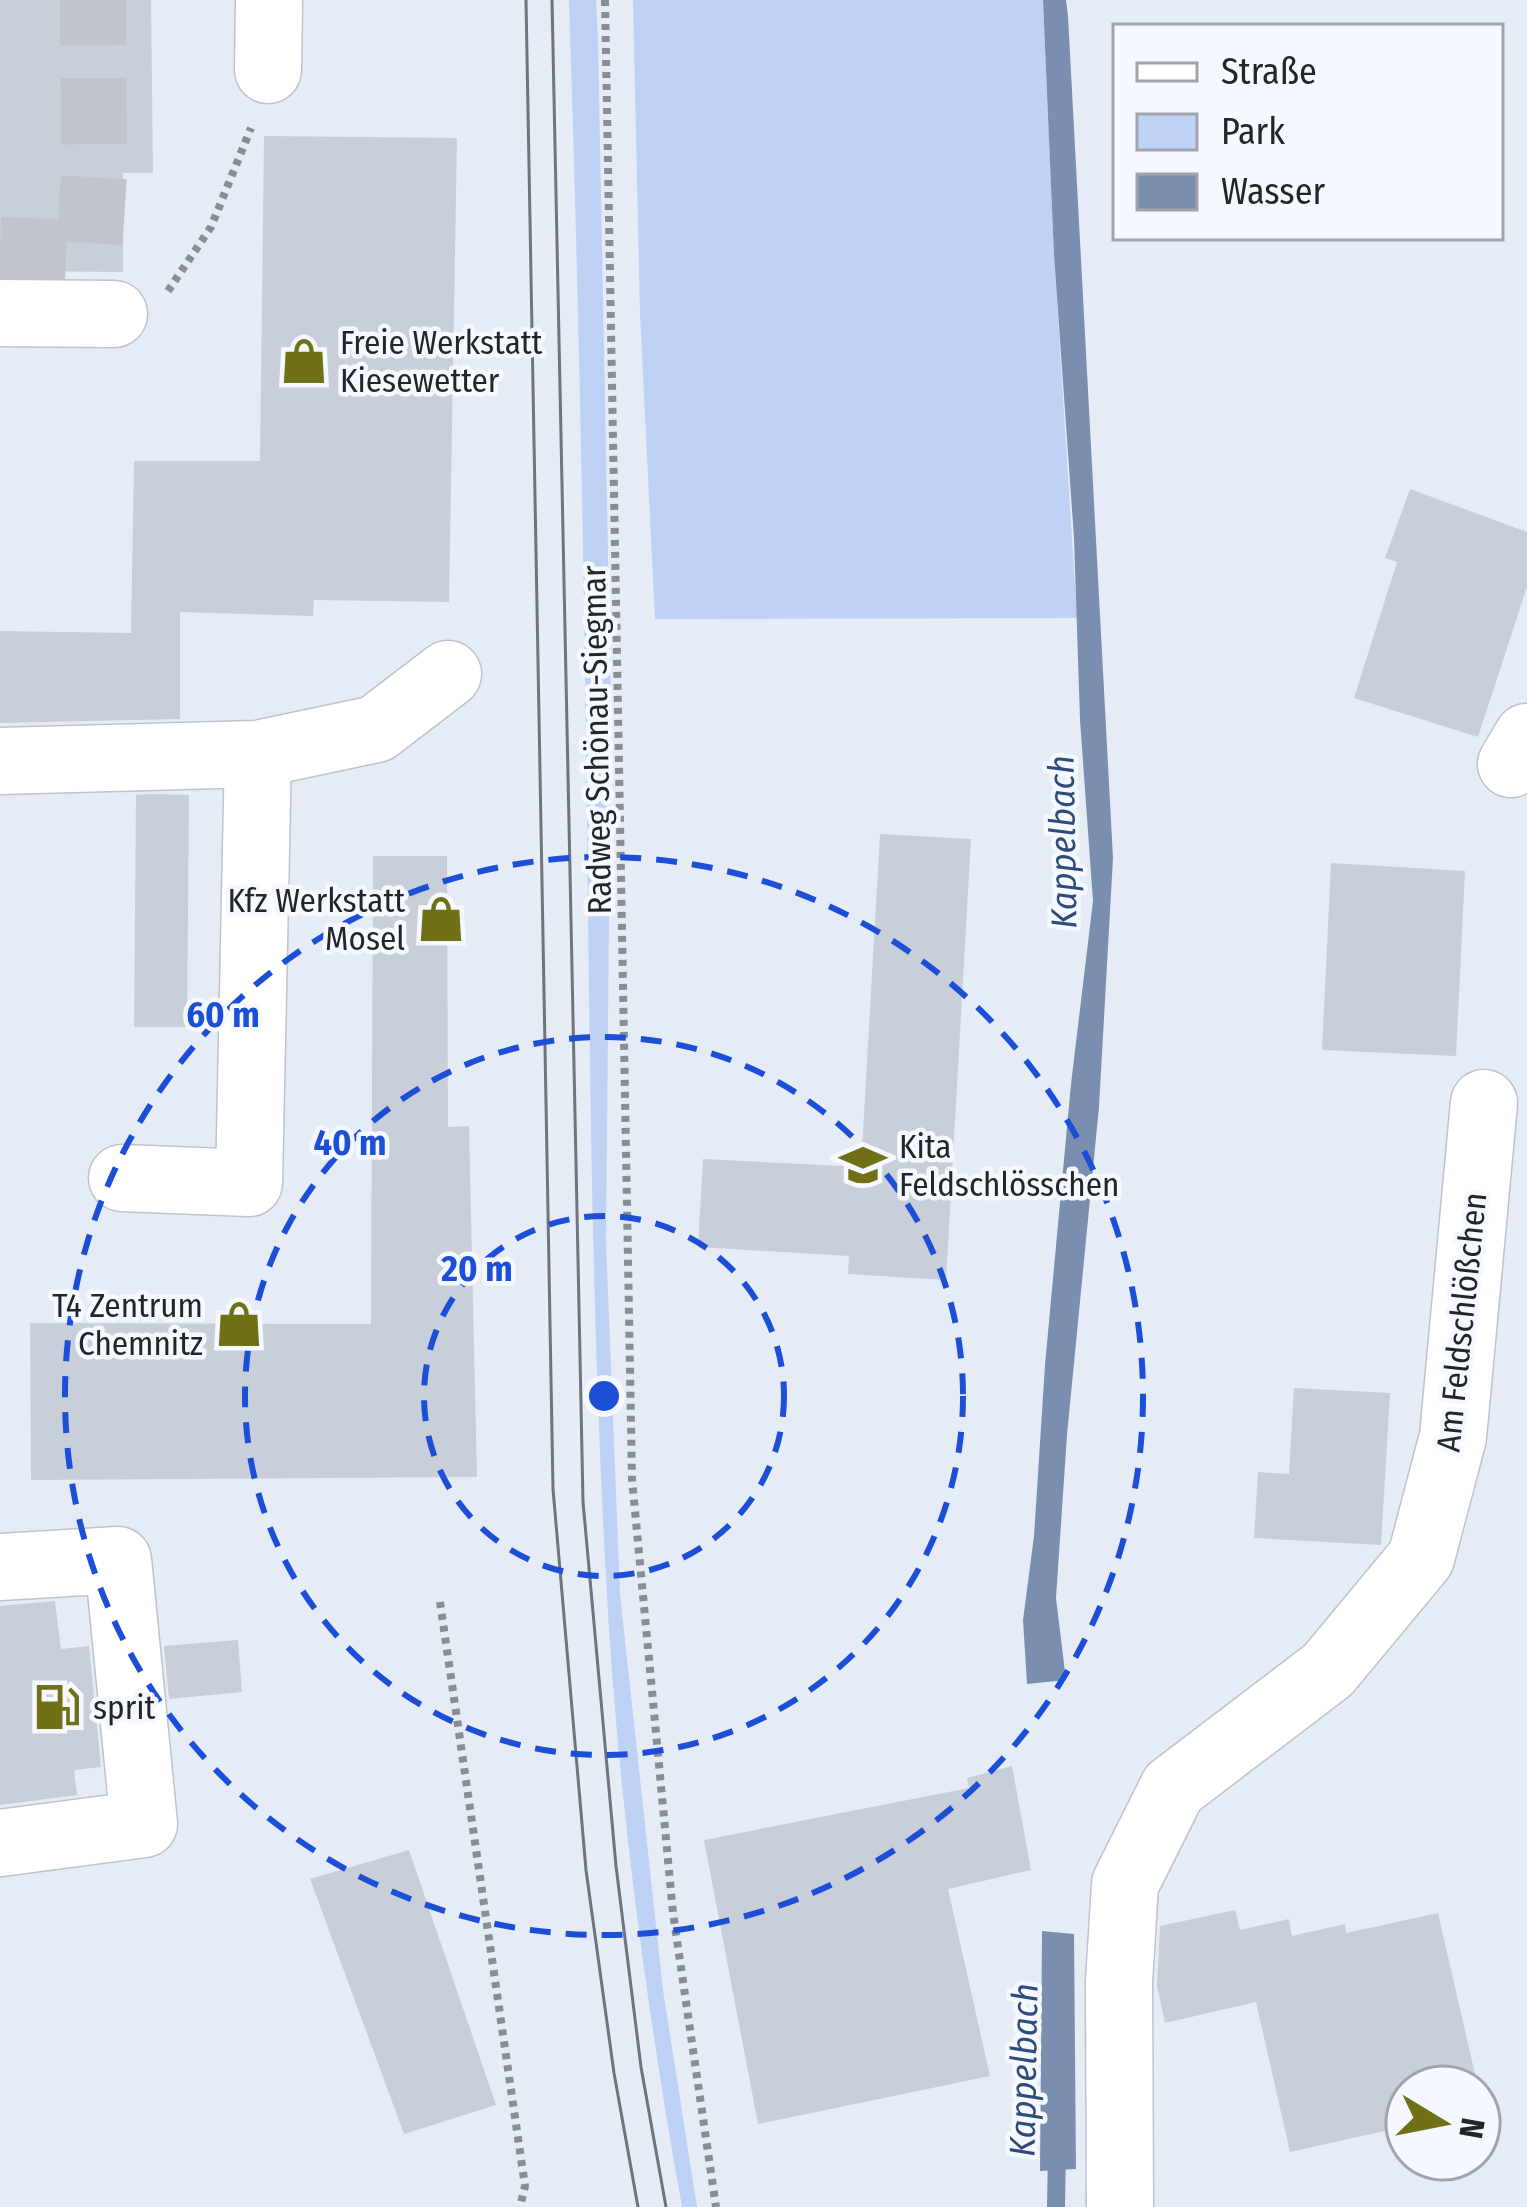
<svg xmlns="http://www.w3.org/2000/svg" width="1527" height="2207" font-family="'Fira Sans Condensed',sans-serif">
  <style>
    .green { fill: #bdd2f4 }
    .water { fill: #7a8fb0 }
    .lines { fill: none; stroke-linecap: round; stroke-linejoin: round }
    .stream { stroke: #7a8fb0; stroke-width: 18 }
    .building { fill: #c9cfd8 }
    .minor-tunnel { stroke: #bfc4cd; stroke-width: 66; stroke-dasharray: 66 33; stroke-linecap: butt }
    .minor-casing { stroke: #bec4ce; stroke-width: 69 }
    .path { stroke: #898d94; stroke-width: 8; stroke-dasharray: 6 6; stroke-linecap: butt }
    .minor { stroke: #fff; stroke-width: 66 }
    .tram { stroke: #70747a; stroke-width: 3 }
    .ring { fill: none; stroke: #1d4ed8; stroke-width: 6; stroke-dasharray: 21 15 }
    .labels { text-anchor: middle; stroke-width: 9; stroke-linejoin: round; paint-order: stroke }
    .poi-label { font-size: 33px; fill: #232629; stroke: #f5f9ff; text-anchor: start }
    .street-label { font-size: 33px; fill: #232629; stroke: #f5f9ff }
    .water-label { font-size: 36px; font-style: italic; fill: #2f4b7a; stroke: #f5f9ff }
    .centre { fill: #1d4ed8; stroke: #f5f9ff; stroke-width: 6 }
    .ring-label { font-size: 36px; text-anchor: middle; font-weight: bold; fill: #1d4ed8; stroke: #f5f9ff; stroke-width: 9; stroke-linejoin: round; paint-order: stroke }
  </style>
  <rect width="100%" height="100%" fill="#e6ecf6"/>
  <path class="green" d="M569,0H596L598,39L611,709L606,1241L620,1594L663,1990L697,2207H682C645,2000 617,1789 606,1578C592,1327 590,1074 587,823C584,548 578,274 569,0Z
    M633,0H1043L1054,255L1077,618L655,619L640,314Z"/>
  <path class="water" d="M1043,0H1066L1068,16L1113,858L1099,1107L1067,1435L1056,1598L1066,1680L1027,1684L1023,1620L1034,1536L1045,1365L1071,1084L1093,901L1080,720L1074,538L1054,255Z
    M1042,1931L1074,1934L1076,2169L1040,2171Z"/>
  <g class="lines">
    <path class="stream" d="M1056,2207L1057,2147"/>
  </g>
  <path class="building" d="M0,0H151L153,173H123V272L0,271Z
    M264,136L457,138L449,602L314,600L313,616L180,612V719L0,723V631L131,633L134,461H260Z
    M1410,489L1527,532V587L1478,737L1354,698L1397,562L1385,558Z
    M154,794L189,795L187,1027H134L136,795Z
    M880,834L971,839L946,1280L848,1274L849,1256L698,1247L703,1159L861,1167Z
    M373,856H447L448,1127L469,1126L477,1477L31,1480L30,1323L371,1324Z
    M1331,863L1465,871L1456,1056L1322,1050Z
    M1294,1388L1390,1393L1381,1545L1254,1538L1258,1472L1289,1474Z
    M55,1601L61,1649L89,1646L101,1767L74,1770L77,1795L0,1805V1606Z
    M238,1640L242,1692L169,1699L164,1646Z
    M1012,1766L1031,1870L948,1889L990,2076L758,2124L704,1840L969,1788L967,1778Z
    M409,1850L496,2105L404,2134L310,1879Z
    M1235,1910L1240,1930L1289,1919L1292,1936L1345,1924L1346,1933L1438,1913L1478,2087H1407V2126L1290,2152L1256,2002L1165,2023L1157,1986L1160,1926Z"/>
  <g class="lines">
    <path class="minor-tunnel" d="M0,250L89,253L94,173L93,0"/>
    <defs>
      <path id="minor" d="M268,70L269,0
        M0,313L114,314
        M258,754L376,729L448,674
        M0,761L258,754L249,1183L122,1178
        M1511,764L1527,737
        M0,1567L118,1560L144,1824L0,1843
        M1120,2207L1119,1982L1125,1884L1173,1788L1328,1670L1421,1558L1453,1437L1484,1103"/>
    </defs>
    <use href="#minor" class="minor-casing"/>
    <path class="path" d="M605,0L632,1479L673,1913L716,2207
      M168,291L211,227L251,128
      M440,1602L525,2186L520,2207"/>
    <use href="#minor" class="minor"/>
    <path class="tram" d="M526,0L553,1489L586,1870L614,2073L638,2207
      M552,0L583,1502L616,1866L641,2067L666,2207"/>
  </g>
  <g class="ring">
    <circle cx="604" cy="1396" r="180"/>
    <circle cx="604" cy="1396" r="359"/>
    <circle cx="604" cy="1396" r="539"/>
  </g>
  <defs>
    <symbol id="shop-bare" viewBox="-9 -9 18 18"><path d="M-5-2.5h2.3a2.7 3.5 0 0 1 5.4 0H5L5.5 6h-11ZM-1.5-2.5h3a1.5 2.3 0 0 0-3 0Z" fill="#707116" stroke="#f5f9ff" stroke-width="2.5" paint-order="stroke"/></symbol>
    <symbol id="school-bare" viewBox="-9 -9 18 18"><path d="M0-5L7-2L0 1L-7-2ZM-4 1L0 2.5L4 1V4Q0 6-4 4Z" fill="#707116" stroke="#f5f9ff" stroke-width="2.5" paint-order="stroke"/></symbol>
    <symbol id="fuel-bare" viewBox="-9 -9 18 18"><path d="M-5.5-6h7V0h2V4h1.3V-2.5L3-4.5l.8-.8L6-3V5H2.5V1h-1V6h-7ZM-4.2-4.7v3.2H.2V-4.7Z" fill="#707116" stroke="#f5f9ff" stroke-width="2.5" paint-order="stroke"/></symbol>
  </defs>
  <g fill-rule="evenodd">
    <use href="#shop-bare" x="271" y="328" width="66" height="66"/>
    <use href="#shop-bare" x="408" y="886" width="66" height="66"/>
    <use href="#school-bare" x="830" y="1132" width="66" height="66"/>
    <use href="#shop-bare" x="206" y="1291" width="66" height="66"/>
    <use href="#fuel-bare" x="24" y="1674" width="66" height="66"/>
  </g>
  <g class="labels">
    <g class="poi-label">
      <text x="340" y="354">Freie Werkstatt<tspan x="340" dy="38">Kiesewetter</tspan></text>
      <text x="405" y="912" text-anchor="end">Kfz Werkstatt<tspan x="405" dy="38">Mosel</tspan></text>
      <text x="899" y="1158">Kita<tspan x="899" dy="38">Feldschlösschen</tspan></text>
      <text x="203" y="1317" text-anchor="end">T4 Zentrum<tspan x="203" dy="38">Chemnitz</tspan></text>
      <text x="93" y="1719">sprit</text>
    </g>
    <g class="street-label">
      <text transform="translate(596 740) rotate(-91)" y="12">Radweg Schönau-Siegmar</text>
      <text transform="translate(1461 1322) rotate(-84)" y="12">Am Feldschlößchen</text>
    </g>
    <g class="water-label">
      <text transform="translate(1062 842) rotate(-91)" y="13">Kappelbach</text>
      <text transform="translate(1023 2070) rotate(-89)" y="13">Kappelbach</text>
    </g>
  </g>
  <circle cx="604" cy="1396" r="18" class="centre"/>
  <g class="ring-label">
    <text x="223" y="1027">60 m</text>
    <text x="350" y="1155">40 m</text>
    <text x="477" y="1281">20 m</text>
  </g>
  <rect x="1113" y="24" width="390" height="216" fill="#f5f9ff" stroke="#a1a5a9" stroke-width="3"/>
  <rect x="1137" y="63" width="60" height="18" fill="#ffffff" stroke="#a1a5a9" stroke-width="3"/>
  <text x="1221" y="84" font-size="36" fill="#232629">Straße</text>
  <rect x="1137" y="114" width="60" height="36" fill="#bdd2f4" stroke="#a1a5a9" stroke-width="3"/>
  <text x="1221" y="144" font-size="36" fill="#232629">Park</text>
  <rect x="1137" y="174" width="60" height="36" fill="#7a8fb0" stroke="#a1a5a9" stroke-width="3"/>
  <text x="1221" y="204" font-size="36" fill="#232629">Wasser</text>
  <g transform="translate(1443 2123) rotate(100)"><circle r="57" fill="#f5f9ff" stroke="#a1a5a9" stroke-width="3"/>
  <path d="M0-9L21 45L0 30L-21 45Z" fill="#707116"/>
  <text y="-18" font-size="33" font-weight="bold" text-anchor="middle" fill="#232629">N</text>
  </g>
</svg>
